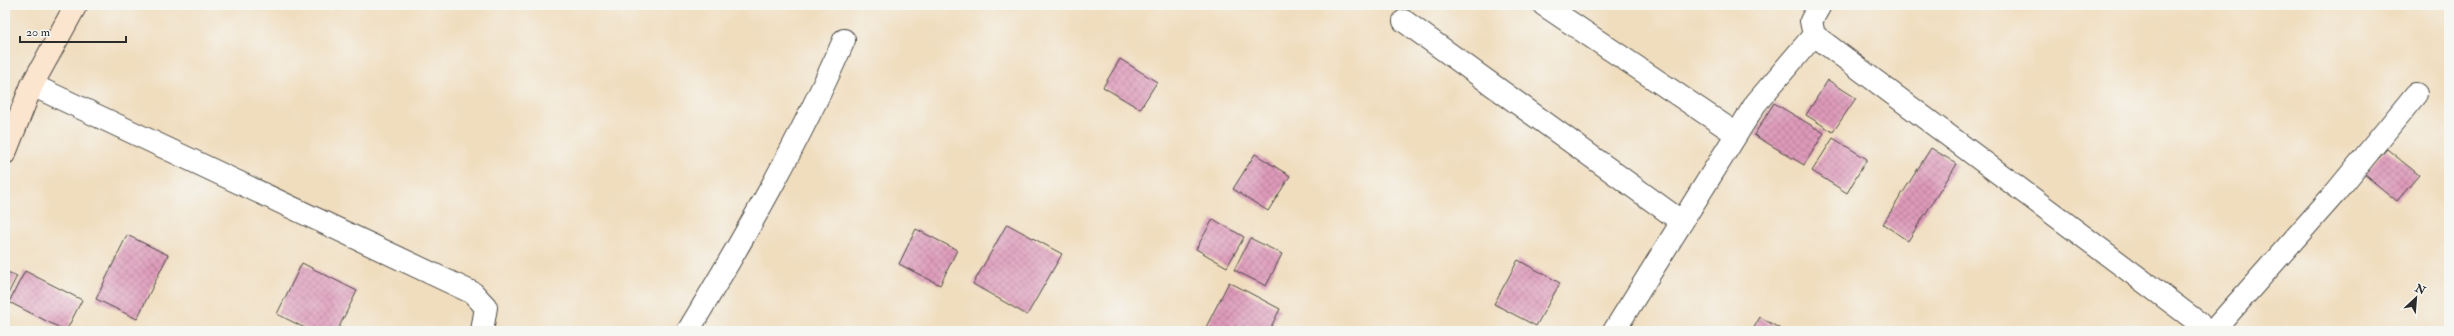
<svg xmlns="http://www.w3.org/2000/svg" width="2454" height="336" font-family="'IM FELL Double Pica',serif">
  <style>
    .building { fill: url(#building-cross-hatch) }
    .lines { fill: none; stroke-linecap: round; stroke-linejoin: round }
    .street-casing { stroke: #494641; stroke-width: 24 }
    .secondary-casing { stroke: #494641; stroke-width: 24 }
    .street { stroke: #fff; stroke-width: 22 }
    .secondary { stroke: #fce5cf; stroke-width: 22 }
  </style>
  <defs>
    <pattern id="building-cross-hatch" width="8" height="8" patternUnits="userSpaceOnUse"><rect width="8" height="8" fill="#de9aba"/><path d="M0 0l8 8M0 8l8-8" fill="none" stroke="#b47e97"/></pattern>
  </defs>
  <rect width="100%" height="100%" fill="#f6f6f2"/>
  <filter id="ink" filterUnits="userSpaceOnUse"><feTurbulence type="fractalNoise" baseFrequency=".025" numOctaves="2"/><feDisplacementMap in="SourceGraphic" scale="8" xChannelSelector="R" yChannelSelector="G"/><feConvolveMatrix kernelMatrix="1 2 1 2 8 2 1 2 1" color-interpolation-filters="sRGB"/></filter>
  <filter id="wash" filterUnits="userSpaceOnUse"><feTurbulence type="fractalNoise" baseFrequency=".012" numOctaves="4" result="noise"/><feDisplacementMap in="SourceGraphic" scale="16" xChannelSelector="R" yChannelSelector="G"/><feGaussianBlur stdDeviation="0.9" result="paint"/><feColorMatrix in="noise" values="0 0 0 0 0 0 0 0 0 0 0 0 0 0 0 0 0 1.4 0 .05"/><feComposite in="paint" operator="in"/></filter>
  <g filter="url(#wash)">
    <rect width="100%" height="100%" fill="#f0ddbe"/>
    <g id="blocks">
      <path class="building" d="M1120,59L1157,82L1140,109L1103,87Z
        M1828,80L1856,98L1833,132L1806,115Z
        M1774,103L1824,133L1804,165L1754,135Z
        M1833,138L1867,159L1847,193L1812,171Z
        M1931,148L1957,164L1908,241L1883,224Z
        M2387,149L2419,175L2397,201L2364,174Z
        M1255,154L1290,176L1268,211L1233,189Z
        M1213,219L1244,237L1227,267L1196,249Z
        M1007,224L1062,254L1027,315L973,284Z
        M916,229L957,250L940,285L899,264Z
        M127,235L168,255L137,319L96,299Z
        M1250,238L1282,254L1266,286L1234,270Z
        M1518,260L1560,283L1536,326L1494,304Z
        M302,263L357,291L337,331H311L277,314Z
        M5,271L17,276L5,300Z
        M25,271L82,300L66,331L9,302Z
        M1229,282L1280,309L1269,331H1204Z
        M1760,317L1784,331H1752Z"/>
    </g>
  </g>
  <g filter="url(#ink)">
    <use href="#blocks" fill-opacity="0" stroke="#494641" stroke-width="1"/>
    <g class="lines">
      <defs>
        <path id="street" d="M1544,5L1735,133
          M1820,5L1811,21L1814,35L2199,323L2201,331
          M1404,21L1682,222
          M32,85L473,293L486,307L482,331
          M688,331C745,236 800,141 844,40
          M1614,331L1756,103L1814,35
          M2213,331L2336,192L2416,94"/>
        <path id="secondary" d="M5,153L32,85L76,5"/>
      </defs>
      <use href="#street" class="street-casing"/>
      <use href="#secondary" class="secondary-casing"/>
      <use href="#street" class="street"/>
      <use href="#secondary" class="secondary"/>
    </g>
  </g>
  <rect width="2454" height="336" fill="none" stroke="#f6f6f2" stroke-width="20"/>
  <g transform="translate(2416 298) rotate(26)" stroke="#f6f6f2" stroke-width="3" paint-order="stroke">
  <path d="M0-3L7 15L0 10L-7 15Z" fill="#2b2b2b"/>
  <text y="-6" font-size="11" font-weight="bold" text-anchor="middle" fill="#2b2b2b">N</text>
  </g>
  <path d="M20 36v6h106v-6" fill="none" stroke="#2b2b2b" stroke-width="2"/>
  <text x="26" y="36" font-size="12" fill="#2b2b2b" stroke="#f6f6f2" stroke-width="3" paint-order="stroke">20 m</text>
</svg>
